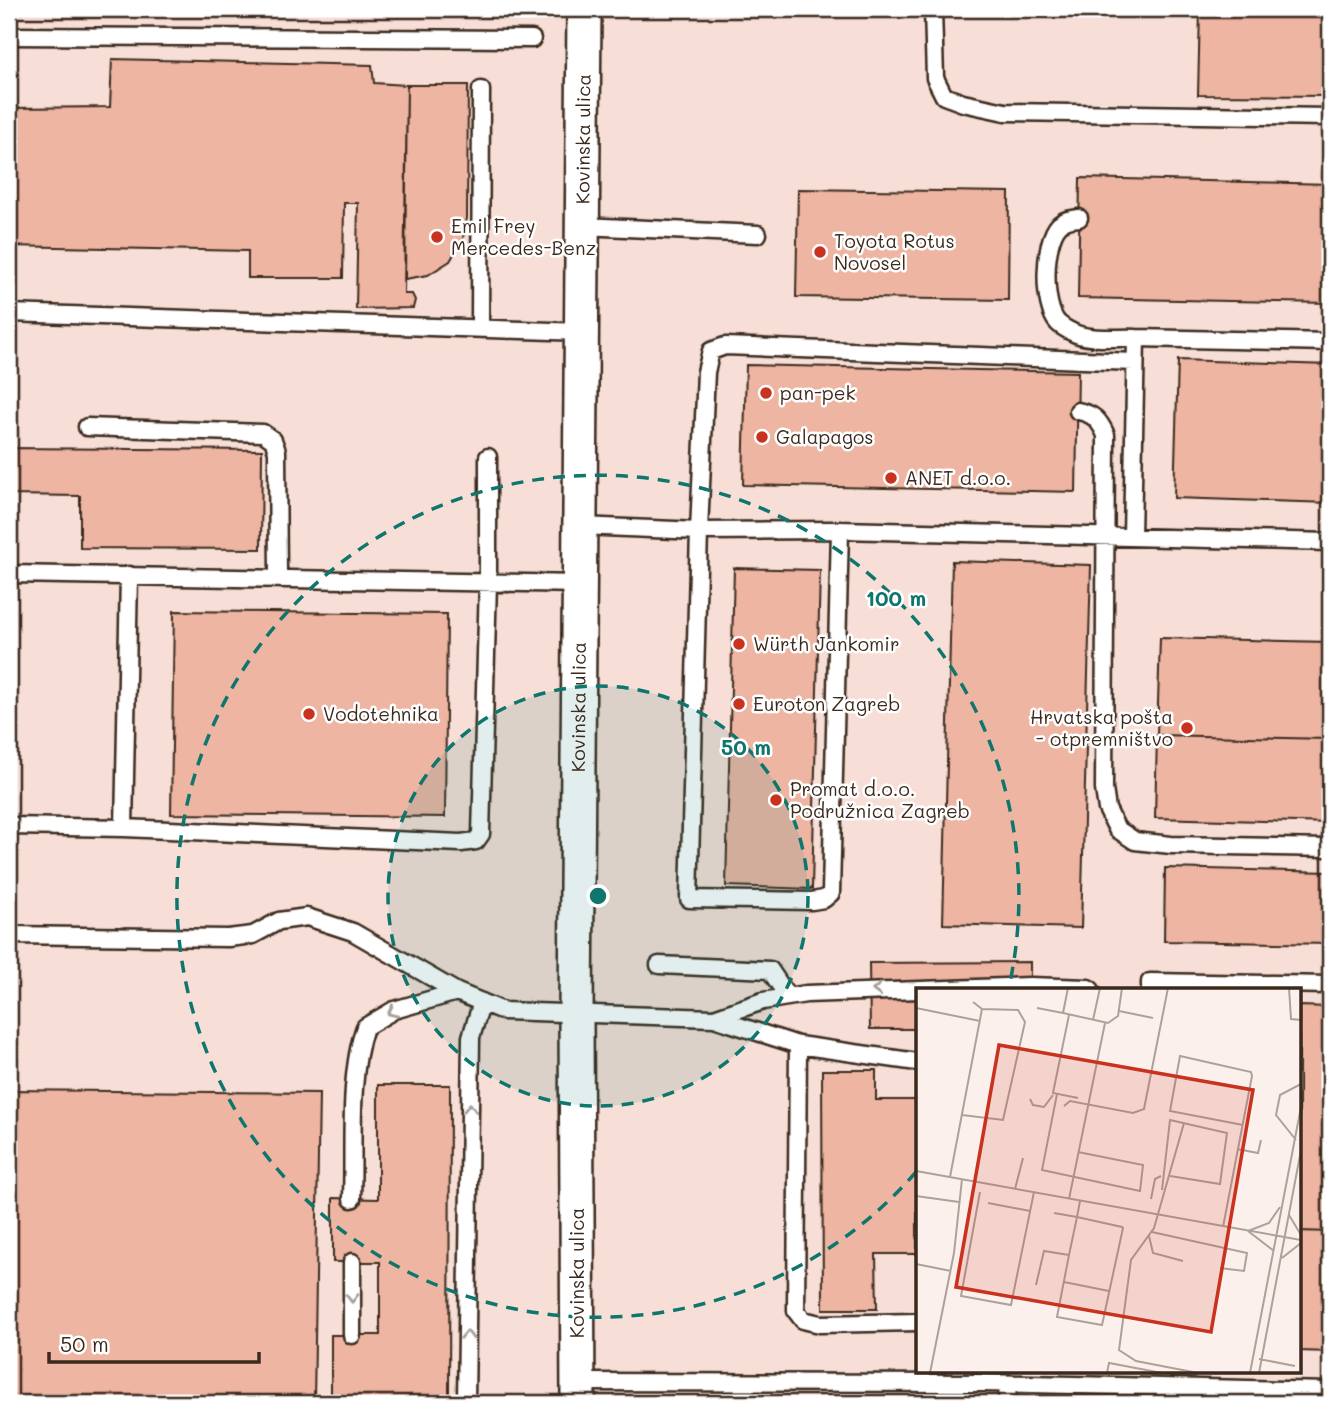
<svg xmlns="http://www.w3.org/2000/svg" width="1339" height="1412" font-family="Mali,sans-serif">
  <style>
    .built { fill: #f7ded6; fill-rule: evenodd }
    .building { fill: #edb5a2; stroke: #3b2a1e; stroke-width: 2 }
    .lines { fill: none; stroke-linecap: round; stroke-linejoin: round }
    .service-casing { stroke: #3b2a1e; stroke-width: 21 }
    .minor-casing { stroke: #3b2a1e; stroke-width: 38 }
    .service { stroke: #fff; stroke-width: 16 }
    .minor { stroke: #fff; stroke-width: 33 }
    .oneway { stroke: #a79f9a }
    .ring { fill: none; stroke: #0f766e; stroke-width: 3.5; stroke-dasharray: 12 9 }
    .poi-dot { fill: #c8321e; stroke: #fff; stroke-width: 2.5 }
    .labels { text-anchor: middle; stroke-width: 5; stroke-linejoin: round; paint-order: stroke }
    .street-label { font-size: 19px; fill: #3b2a1e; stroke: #fff }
    .poi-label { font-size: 19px; fill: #3b2a1e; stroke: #fff; text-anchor: start }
    .inset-road { fill: none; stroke: #aea19a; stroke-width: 2 }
    .view { fill: #c8321e; fill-opacity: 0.15; stroke: #c8321e; stroke-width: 3.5 }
    .inset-edge { fill: none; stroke: #3b2a1e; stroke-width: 3.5 }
    .centre { fill: #0f766e; stroke: #fff; stroke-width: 3.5 }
    .ring-label { font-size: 21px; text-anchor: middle; font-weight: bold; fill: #0f766e; stroke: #fff; stroke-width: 5; stroke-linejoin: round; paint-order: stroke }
  </style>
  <rect width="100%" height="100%" fill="#fbf0ec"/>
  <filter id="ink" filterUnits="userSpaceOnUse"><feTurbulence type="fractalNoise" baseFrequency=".0143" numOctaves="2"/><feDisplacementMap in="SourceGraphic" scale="14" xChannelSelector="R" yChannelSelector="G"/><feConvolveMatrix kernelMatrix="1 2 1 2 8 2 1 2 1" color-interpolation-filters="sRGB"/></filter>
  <g filter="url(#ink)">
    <path class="built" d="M9,9H1330V1403H9ZM917,990H1299V1372H917Z"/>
    <path class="building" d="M1200,9H1330V96L1198,95Z
      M112,59L372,65L374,83L407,85L404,294H412L415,300L413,308L356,309L358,203H344L343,278H248V251L9,246V108L110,107Z
      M407,85H468L467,218L463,239L450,261L428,275L405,279Z
      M1080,178L1330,184V303L1078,298Z
      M798,189L1009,192L1008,300L796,297Z
      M1178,360L1330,365V503L1174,498Z
      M746,365L1078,372L1076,492L743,485Z
      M9,448L262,450L261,549L80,548V496L9,495Z
      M952,561L1091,565L1081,928L943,924Z
      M734,568L820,570L812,889L726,886Z
      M174,611L447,614L445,817L171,814Z
      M1160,638L1330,642V739L1157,735Z
      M1157,735L1330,739V823L1155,818Z
      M1165,868L1330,872V944L1164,941Z
      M1030,962V990H917V1029H870L869,963Z
      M1299,1006L1330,1007V1232L1299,1231Z
      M822,1070H876V1100H917V1254H876L877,1309H823Z
      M378,1085H450L449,1403H331V1335H380V1262H333V1198L378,1199Z
      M9,1090L319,1093L314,1403H9Z
      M1299,1231L1330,1232V1352L1299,1351Z"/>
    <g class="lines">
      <defs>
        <path id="service" d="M933,9L935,78L944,96L963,103L1005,112L1330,117
          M9,36L532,39
          M1079,218C1072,219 1065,219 1059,225C1043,242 1042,306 1058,323C1061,326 1068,330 1072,332C1088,341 1118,337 1136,338
          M582,226L758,234
          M9,313L582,332
          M480,327L481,90
          M1078,411C1094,414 1099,420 1106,435L1104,789L1107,809L1117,829L1135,841L1171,845L1330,848
          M87,427L263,433L273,440L277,451L278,577
          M580,526L699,531L840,530L1330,542
          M840,530L831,893L824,899L812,901L689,899L699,531L706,372L711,351L725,346L1134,362
          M1132,536L1136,338L1330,342
          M9,574L580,584
          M9,826L124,828L461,843L476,841L481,834L488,582V457
          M124,828L129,575
          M9,935L228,938L253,935L279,921L307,917L353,932L457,992L503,1011L714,1018L798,1045L917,1062
          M659,965L770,970L788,997
          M1150,990V982L1330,985
          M714,1018L763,1001L806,994L1030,986L1088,988L1091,990
          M798,1045L796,1311L803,1320L820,1324L917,1322
          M352,1199C354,1145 348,1076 365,1027L394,1010L457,992
          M352,1335V1262
          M577,1382L984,1383L1330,1391
          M466,1403L471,1037L482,1002
          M1007,1403L1008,1384"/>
        <g id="minor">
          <path id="s1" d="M578,1403L576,1014L584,9"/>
        </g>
      </defs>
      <use href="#service" class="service-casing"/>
      <use href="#minor" class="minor-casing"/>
      <use href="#service" class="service"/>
      <use href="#minor" class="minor"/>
    </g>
    <defs><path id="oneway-chevron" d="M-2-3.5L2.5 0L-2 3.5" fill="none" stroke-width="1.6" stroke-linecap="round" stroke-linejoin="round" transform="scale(1.75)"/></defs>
    <g class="oneway">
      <use href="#oneway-chevron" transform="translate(877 990) rotate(178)"/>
      <use href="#oneway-chevron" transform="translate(392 1012) rotate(155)"/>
      <use href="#oneway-chevron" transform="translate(470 1108) rotate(-89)"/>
      <use href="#oneway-chevron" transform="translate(352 1298) rotate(90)"/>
      <use href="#oneway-chevron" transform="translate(467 1335) rotate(-89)"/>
    </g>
  </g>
  <circle cx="598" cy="896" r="210" fill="#0f766e" fill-opacity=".12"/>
  <g class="ring">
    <circle cx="598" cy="896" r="210"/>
    <path d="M916 1172A421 421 0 1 1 1009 987"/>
  </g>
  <g class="poi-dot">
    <circle cx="437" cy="237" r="7"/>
    <circle cx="820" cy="252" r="7"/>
    <circle cx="766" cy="393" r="7"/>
    <circle cx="762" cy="437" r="7"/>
    <circle cx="891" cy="478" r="7"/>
    <circle cx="739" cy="644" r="7"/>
    <circle cx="739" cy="704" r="7"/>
    <circle cx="309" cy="714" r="7"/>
    <circle cx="1187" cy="728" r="7"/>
    <circle cx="776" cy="800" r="7"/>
  </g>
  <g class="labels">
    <g class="street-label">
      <text dy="7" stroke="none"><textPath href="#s1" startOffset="1264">Kovinska ulica</textPath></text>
      <text dy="7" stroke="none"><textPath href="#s1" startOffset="696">Kovinska ulica</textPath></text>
      <text transform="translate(577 1273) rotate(-90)" y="7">Kovinska ulica</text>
    </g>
    <g class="poi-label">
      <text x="451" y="233">Emil Frey<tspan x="451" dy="22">Mercedes-Benz</tspan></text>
      <text x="834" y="248">Toyota Rotus<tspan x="834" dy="22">Novosel</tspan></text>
      <text x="780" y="400">pan-pek</text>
      <text x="776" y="444">Galapagos</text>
      <text x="905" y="485">ANET d.o.o.</text>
      <text x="753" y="651">Würth Jankomir</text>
      <text x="753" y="711">Euroton Zagreb</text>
      <text x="323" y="721">Vodotehnika</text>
      <text x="1173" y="724" text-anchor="end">Hrvatska pošta<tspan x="1173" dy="22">- otpremništvo</tspan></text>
      <text x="790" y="796">Promat d.o.o.<tspan x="790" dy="22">Podružnica Zagreb</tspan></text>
    </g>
  </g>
  <g transform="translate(916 988)">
    <rect width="385" height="385" fill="#fbf0ec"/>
    <path class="inset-road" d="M152,0L147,25L192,35L202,28L206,0M373,0L375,31L385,32M0,20L64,33M121,20L147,25M203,23L237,30M153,27L137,105L162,110M177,32L184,0M141,106L126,182L224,203L227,177L162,164M114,111L117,117L128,119L137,107M148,118L154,113L217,125L228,121L252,0M46,127L87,132L109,34L102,22L66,21L57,14M268,135L238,240L215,272L203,362L220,373L282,385M380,152L360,127L364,107L385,96M321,161L342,165L345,152M0,183L385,252M34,189L66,21M99,201L107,170M246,202L254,132L311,145L304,196L254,188M64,204L45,308L95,317L118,204M0,208L43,214M153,211L189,35M235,211L239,191L245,188M72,215L114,223M138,225L161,229L206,239L207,240L186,337L141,329L153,267L161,229L164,213M373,227L385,247M307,239L336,88L335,84L264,68L254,123L327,137M332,243L353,235L364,219M332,243L358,263M236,244L331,265L328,283L304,280M233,248L237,265L267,273M366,270L385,255M0,276L35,283M148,294L193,303M120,297L128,263L153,267M343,371L379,378M14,385L38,265L46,191M191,385L193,375L246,385M334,385L385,119M343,385L385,162"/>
    <path class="view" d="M83,57L337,102L295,344L40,299Z"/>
    <rect width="385" height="385" class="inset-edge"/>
  </g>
  <circle cx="598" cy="896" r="10" class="centre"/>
  <g class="ring-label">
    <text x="896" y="606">100 m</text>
    <text x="746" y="755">50 m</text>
  </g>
  <rect width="1339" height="1412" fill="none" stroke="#fff" stroke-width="35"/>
  <rect x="18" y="18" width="1304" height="1377" fill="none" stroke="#3b2a1e" stroke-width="2.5" filter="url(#ink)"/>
  <path d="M49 1352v10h210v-10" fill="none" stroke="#3b2a1e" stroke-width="3.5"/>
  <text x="60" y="1352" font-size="21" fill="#3b2a1e" stroke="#ffffff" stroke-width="5" paint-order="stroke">50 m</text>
</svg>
